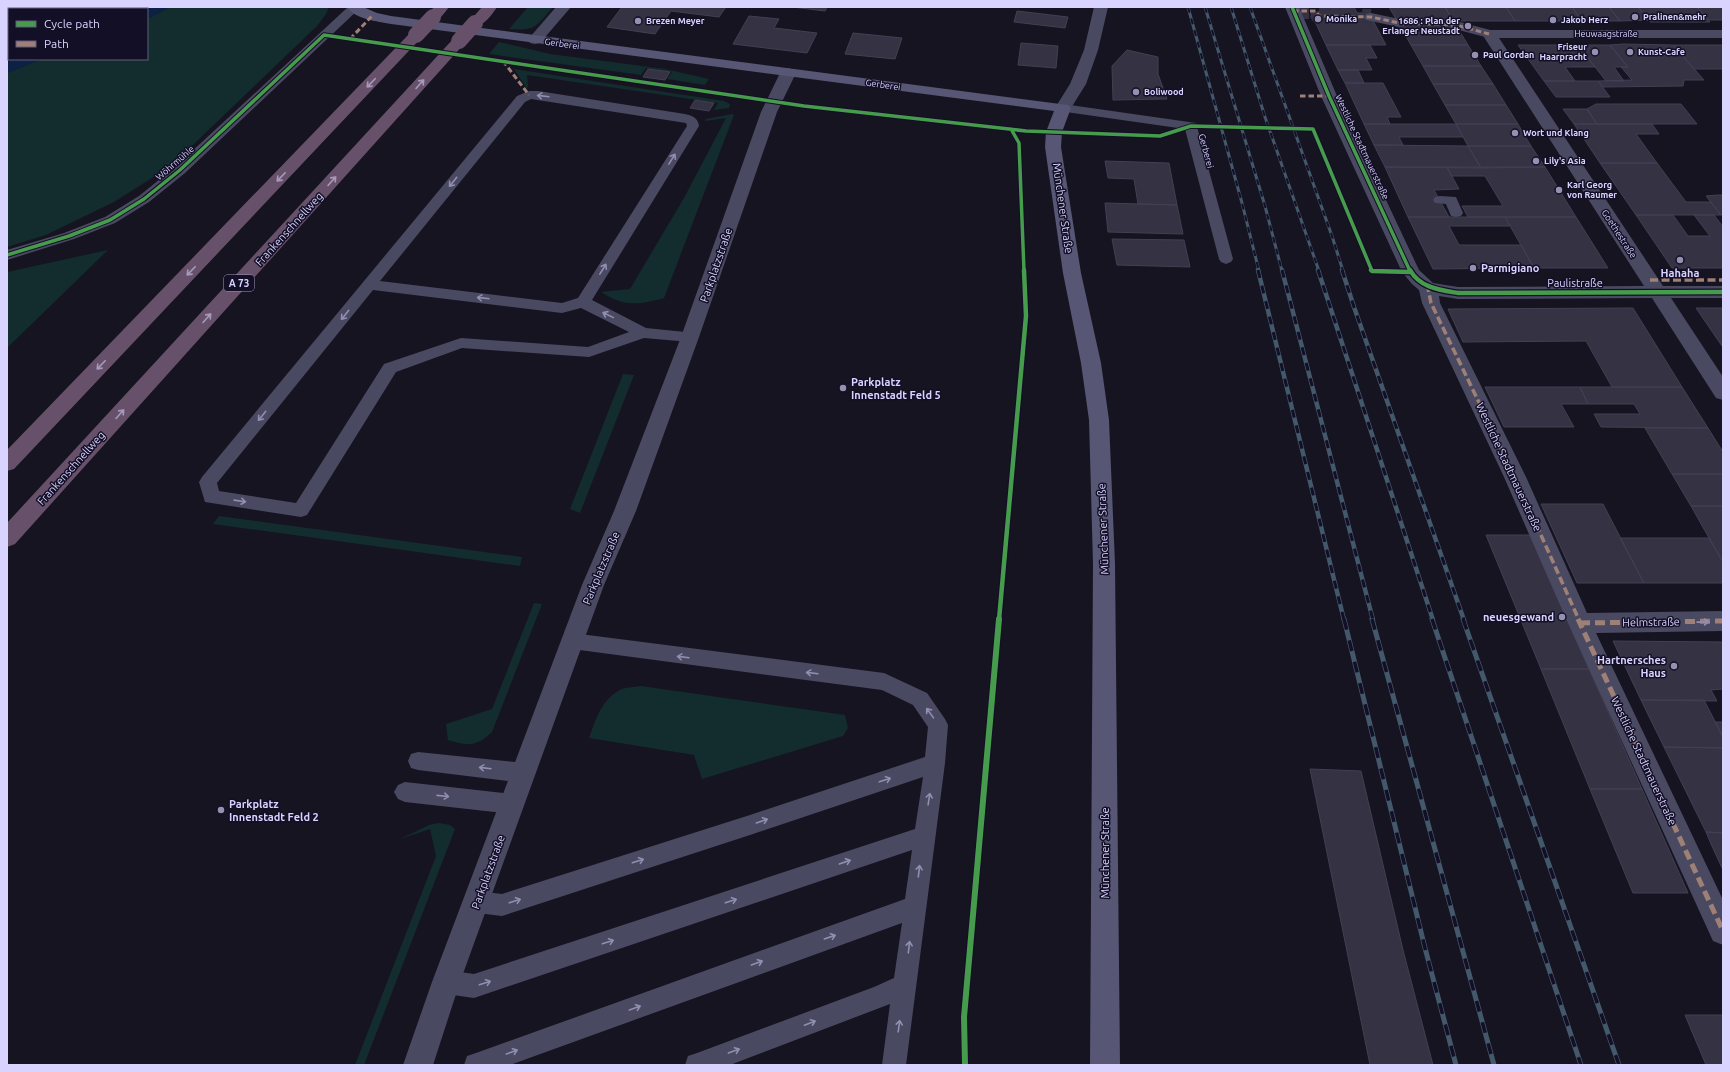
<svg xmlns="http://www.w3.org/2000/svg" width="1730" height="1072" font-family="Ubuntu,sans-serif">
  <style>
    .green { fill: #132c2d }
    .water { fill: #0d2144 }
    .building { fill: #343243; stroke: #433f54 }
    .lines { fill: none; stroke-linecap: round; stroke-linejoin: round }
    .pedestrian-tunnel { stroke: #333142; stroke-width: 16; stroke-dasharray: 16 8; stroke-linecap: butt }
    .service { fill: #4a4962; fill-rule: evenodd }
    .pedestrian { fill: #4a4962; fill-rule: evenodd }
    .minor { fill: #4a4962; fill-rule: evenodd }
    .secondary { fill: #575674; fill-rule: evenodd }
    .motorway { fill: #67516a; fill-rule: evenodd }
    .rail-far2-casing { stroke: #43596b; stroke-width: 3 }
    .rail-far1-casing { stroke: #43596b; stroke-width: 4.5 }
    .rail-casing { stroke: #43596b; stroke-width: 5 }
    .rail-far2 { stroke: #130f26; stroke-width: 2; stroke-dasharray: 6; stroke-linecap: butt }
    .rail-far1 { stroke: #130f26; stroke-width: 3; stroke-dasharray: 8; stroke-linecap: butt }
    .rail { stroke: #130f26; stroke-width: 3.5; stroke-dasharray: 11; stroke-linecap: butt }
    .motorway-bridge { stroke: #67516a; stroke-width: 16 }
    .quiet-far2 { stroke: #9e8076; stroke-width: 3; stroke-dasharray: 5.5 3; stroke-linecap: butt }
    .quiet-far1 { stroke: #9e8076; stroke-width: 3.5; stroke-dasharray: 8 3.5; stroke-linecap: butt }
    .quiet { stroke: #9e8076; stroke-width: 5; stroke-dasharray: 10 5; stroke-linecap: butt }
    .cycleway-far2-casing { stroke: #130f26; stroke-width: 5.5 }
    .cycleway-far1-casing { stroke: #130f26; stroke-width: 7 }
    .cycleway-casing { stroke: #130f26; stroke-width: 8 }
    .cycleway-far2 { stroke: #469c4c; stroke-width: 3.5 }
    .cycleway-far1 { stroke: #469c4c; stroke-width: 4.5 }
    .cycleway { stroke: #469c4c; stroke-width: 6 }
    .oneway { stroke: #a699bc }
    .oneway2 { stroke: #928eb0 }
    .poi-dot { fill: #9591b1; stroke: #130f26; stroke-width: 1.5 }
    .labels { text-anchor: middle; stroke-width: 3; stroke-linejoin: round; paint-order: stroke }
    .far-poi-label { font-size: 9px; font-weight: bold; fill: #d9d4ff; stroke: #130f26; text-anchor: start }
    .far-street-label { font-size: 9px; fill: #d9d4ff; stroke: #130f26 }
    .shield { fill: #130f26; stroke: #9e99be; stroke-width: 1 }
    .shield-label { font-size: 10px; font-weight: bold; fill: #d9d4ff }
    .street-label { font-size: 11px; fill: #d9d4ff; stroke: #130f26 }
    .poi-label { font-size: 11px; font-weight: bold; fill: #d9d4ff; stroke: #130f26; text-anchor: start }
  </style>
  <rect width="100%" height="100%" fill="#161421"/>
  <path class="green" d="M170,7H329L326,14L317,26L171,166L114,202L46,235L7,247V73L42,59H147V19Z
    M528,7H553C535,27 537,31 509,29Z
    M499,42L550,54L665,69L709,79L705,85L667,79L672,72L646,68L641,75L489,54Z
    M514,69L724,101L730,104L729,108L714,110L718,103L527,75L528,86L527,89Z
    M732,114L734,115L664,298C639,305 624,307 601,292L630,289L684,198L726,118L705,121L706,119Z
    M108,250L7,348V272Z
    M623,374L634,375L580,513L570,509Z
    M219,516L522,557L520,566L213,524Z
    M534,603L542,604L492,732C476,747 469,746 448,740L446,724L492,709Z
    M641,686L845,715L848,728L843,736L702,779L694,755L589,738C596,719 602,698 622,689C628,687 635,687 641,686Z
    M439,823L450,825L455,829L364,1065H355L436,856L430,829L400,839L429,825Z"/>
  <path class="water" d="M7,7H170L147,19V9H9V59H42L7,73Z"/>
  <path class="building" d="M622,7H726L719,17L671,11L655,34L607,27Z
    M792,7H827L825,11Z
    M1321,7H1354L1357,13H1369L1386,45H1326L1311,13H1323Z
    M1389,7H1445L1468,45H1411Z
    M1445,7H1506L1515,21H1453Z
    M1506,7H1572L1582,21H1515Z
    M1572,7H1609L1620,21H1582Z
    M1609,7H1638L1649,20L1620,21Z
    M1638,7H1697L1710,22H1650Z
    M1697,7H1723V20H1709Z
    M1017,11L1068,17L1065,28L1014,22Z
    M749,16L779,19L774,28L817,33L807,53L733,44Z
    M853,33L902,38L895,59L845,54Z
    M1021,43L1058,46L1056,68L1018,65Z
    M1623,44L1673,45L1704,80H1684L1683,86L1603,87L1598,81L1632,80L1621,67H1628L1610,45Z
    M1326,45H1370L1377,58H1366L1372,70H1338Z
    M1411,45H1468L1481,66H1423Z
    M1518,45H1578L1595,67H1565L1575,81H1544Z
    M1578,45H1610L1628,67H1614L1624,81H1606Z
    M1673,45H1723V69H1694Z
    M1127,50L1158,57V74L1167,99L1113,100L1112,66Z
    M1423,66H1481L1493,84H1433Z
    M648,69L670,72L665,80L643,77Z
    M1338,70H1358L1364,83H1345Z
    M1544,81H1598L1610,97H1556Z
    M1345,83H1383L1401,117H1387L1390,124H1364Z
    M1433,84H1493L1506,105H1445Z
    M695,100L714,103L709,111L690,108Z
    M1596,104H1681L1697,124H1597L1587,109Z
    M1445,105H1506L1518,124H1456Z
    M1563,109H1587L1597,124H1574Z
    M1364,124H1456L1463,137H1399L1403,145H1374Z
    M1456,124H1518L1531,146H1468Z
    M1574,124H1652L1659,134H1636L1657,163H1600Z
    M1374,145L1468,146L1481,168L1385,167Z
    M1468,146H1531L1545,167L1481,168Z
    M1105,161L1169,163L1177,205L1138,204L1134,179L1108,178Z
    M1600,163H1657L1686,202H1711L1721,215H1636Z
    M1385,167H1447L1459,189L1434,190L1449,217H1408Z
    M1447,167H1545L1576,217H1468L1462,206H1503L1485,176H1451Z
    M1718,195H1723V215H1721L1706,196Z
    M1105,203L1177,205L1183,234L1108,232Z
    M1636,215H1673L1688,236H1710L1694,215H1714L1723,227V268H1672Z
    M1408,217H1505L1510,226H1449L1459,245H1521L1534,268L1433,269Z
    M1505,217H1576L1608,268H1534Z
    M1112,239L1184,240L1190,267L1117,265Z
    M1633,308L1682,387H1612L1586,341L1463,342L1448,309Z
    M1696,308H1723V346H1722Z
    M1485,387H1580L1588,404H1561L1574,427H1504Z
    M1580,387H1682L1708,428L1601,427L1594,414H1640L1634,404H1588Z
    M1645,428H1708L1723,452V474H1672Z
    M1672,474H1723V506H1691Z
    M1541,504H1603L1644,583H1577Z
    M1691,506H1723V562L1709,538Z
    M1486,535H1530L1589,669H1541Z
    M1620,538H1709L1723,562V583H1644Z
    M1613,641L1723,642V689L1711,690L1717,701L1641,700Z
    M1541,669H1589L1642,789H1590Z
    M1641,700H1704L1723,737V748L1664,747Z
    M1715,722H1723V737Z
    M1664,747L1723,748V833L1706,832Z
    M1310,769L1361,771L1403,950L1433,1065H1370Z
    M1590,789H1642L1688,893H1633Z
    M1706,832L1723,833V870L1711,844Z
    M1685,1015H1723V1065H1706Z"/>
  <g class="lines">
    <path class="pedestrian-tunnel" d="M1293,11H1316L1319,16L1371,17
      M1399,23L1456,25"/>
    <path class="service" d="M348,7L360,8L185,173L149,202L115,223L74,239L7,260V250L64,233L105,217L139,196L175,167Z
      M529,91H538L685,114C693,116 698,118 699,126L592,300L646,328L695,333L698,337L695,341L690,342L644,338L589,357L462,348L396,372L307,515L301,517L205,502L199,482L202,477L517,96ZM531,99L686,123L687,126L578,298L562,303L380,281L525,102ZM373,290L562,313L581,308L629,332L588,347L461,338L384,364L296,503L219,491L217,483Z
      M1063,104L1196,123L1233,259L1231,262L1226,264L1221,262L1219,259L1185,129L1059,111L1057,108L1059,105Z
      M1440,196L1456,197L1463,213L1461,216L1456,217L1451,216L1446,204L1435,203L1433,200L1435,197Z
      M572,633L884,673L927,693L945,719L948,725L945,763L906,1065H882L890,1004L730,1065H685L688,1056L697,1053L874,987L894,978L902,923L510,1065H464L467,1056L476,1053L905,899L912,850L474,998L446,994L438,990L434,982L438,974L446,970L474,974L915,829L923,777L750,835L502,916L477,913L469,910L466,902L469,894L477,891L502,894L750,815L925,757L928,727L913,705L882,690L572,649L565,647L562,641L565,635Z
      M418,752L524,763L531,766L534,773L531,780L524,783L418,770L411,768L408,761L411,754Z
      M405,782L513,794L521,797L524,804L521,811L513,814L405,802L398,799L394,792L398,785Z"/>
    <path class="pedestrian" d="M1371,13L1404,20L1406,23L1404,26L1399,27L1366,20L1364,17L1366,14Z
      M1456,21L1494,31L1496,34L1494,37L1489,38L1451,28L1449,25L1451,22Z"/>
    <path class="minor" d="M556,7H571L540,43L535,44L530,43L528,40L530,37Z
      M1094,7H1108L1098,50L1086,84L1071,108L1068,111L1063,113L1058,111L1055,108L1070,84L1084,50Z
      M1285,7H1299L1337,96L1419,270L1433,283L1458,287L1644,286L1482,34L1484,31L1489,30H1723V38H1499L1663,286H1723V298H1671L1723,377V400L1716,398L1652,298L1458,299L1439,296L1440,303L1526,477L1587,613L1723,611V631L1596,633L1723,900V945L1713,941L1568,623L1504,477L1422,303L1419,290L1412,284L1402,272L1321,96Z
      M788,68L793,70L796,73L777,112L699,337L636,511L604,585L460,982L433,1065H403L432,982L582,585L614,511L681,337L761,112L780,73L783,70Z"/>
    <path class="secondary" d="M347,7H363L377,13L391,16L1068,105L1071,108L1062,132L1061,147L1081,273L1101,363L1109,420L1115,564L1120,1065H1090L1093,564L1089,420L1081,363L1063,273L1045,147L1046,132L1054,111L391,24C377,21 356,20 347,7Z"/>
    <path class="motorway" d="M434,7H449C443,15 438,23 428,20L426,17Z
      M482,7H497C491,16 482,29 470,26L468,23Z
      M416,31L421,32L423,35L421,38L14,469L7,471V450L411,32Z
      M459,37L464,38L466,41L464,44L15,544L7,547V523L454,38Z"/>
    <defs>
      <path id="rail-far2" d="M1188,7L1242,203L1259,271
        M1205,7L1265,206L1282,271
        M1231,7L1265,117L1319,271
        M1250,7L1332,236L1343,271"/>
      <path id="rail-far1" d="M1258,270L1344,620
        M1282,270L1373,620
        M1318,270L1433,620
        M1342,270L1354,307L1464,620"/>
      <path id="rail" d="M1344,619L1425,948L1456,1065
        M1372,619L1494,1065
        M1432,619L1581,1065
        M1463,619L1619,1065"/>
    </defs>
    <use href="#rail-far2" class="rail-far2-casing"/>
    <use href="#rail-far1" class="rail-far1-casing"/>
    <use href="#rail" class="rail-casing"/>
    <use href="#rail-far2" class="rail-far2"/>
    <use href="#rail-far1" class="rail-far1"/>
    <use href="#rail" class="rail"/>
    <path class="motorway-bridge" d="M416,35L433,17
      M459,41L475,23"/>
    <path class="quiet-far2" d="M1293,11H1316L1319,16L1371,17L1399,23L1456,25L1489,34
      M350,39L372,16
      M503,61L529,95
      M1300,96H1329"/>
    <path class="quiet-far1" d="M1650,280H1723
      M1432,288H1428L1431,303L1515,477L1579,620"/>
    <path class="quiet" d="M1578,619L1723,931
      M1580,623L1723,621"/>
    <defs>
      <path id="cycleway-far2" d="M1292,7L1329,96L1410,271
        M1011,129L1019,143L1024,271
        M7,255L69,236L110,220L144,199L180,170L324,35L804,106L1026,131L1160,136L1191,126L1313,129L1372,271"/>
      <path id="cycleway-far1" d="M1371,270L1372,271L1411,272
        M1410,270C1420,288 1440,290 1458,293L1723,292
        M999,620L1026,316L1024,270"/>
      <path id="cycleway" d="M965,1065L964,1017L999,619"/>
    </defs>
    <use href="#cycleway-far2" class="cycleway-far2-casing"/>
    <use href="#cycleway-far1" class="cycleway-far1-casing"/>
    <use href="#cycleway" class="cycleway-casing"/>
    <use href="#cycleway-far2" class="cycleway-far2"/>
    <use href="#cycleway-far1" class="cycleway-far1"/>
    <use href="#cycleway" class="cycleway"/>
  </g>
  <defs><path id="oneway-shaft" d="M-6 0H5M1.5-3L5.5 0L1.5 3" fill="none" stroke-width="1.6" stroke-linecap="round" stroke-linejoin="round"/></defs>
  <g class="oneway">
    <use href="#oneway-shaft" transform="translate(371 83) rotate(134)"/>
    <use href="#oneway-shaft" transform="translate(420 84) rotate(-48)"/>
    <use href="#oneway-shaft" transform="translate(281 177) rotate(134)"/>
    <use href="#oneway-shaft" transform="translate(332 181) rotate(-48)"/>
    <use href="#oneway-shaft" transform="translate(191 271) rotate(134)"/>
    <use href="#oneway-shaft" transform="translate(207 318) rotate(-48)"/>
    <use href="#oneway-shaft" transform="translate(101 365) rotate(134)"/>
    <use href="#oneway-shaft" transform="translate(120 414) rotate(-48)"/>
  </g>
  <g class="oneway2">
    <use href="#oneway-shaft" transform="translate(543 96) rotate(-173)"/>
    <use href="#oneway-shaft" transform="translate(672 159) rotate(-58)"/>
    <use href="#oneway-shaft" transform="translate(453 182) rotate(129)"/>
    <use href="#oneway-shaft" transform="translate(603 269) rotate(-58)"/>
    <use href="#oneway-shaft" transform="translate(483 298) rotate(-173)"/>
    <use href="#oneway-shaft" transform="translate(345 315) rotate(129)"/>
    <use href="#oneway-shaft" transform="translate(608 315) rotate(-154)"/>
    <use href="#oneway-shaft" transform="translate(262 416) rotate(129)"/>
    <use href="#oneway-shaft" transform="translate(240 501) rotate(8)"/>
    <use href="#oneway-shaft" transform="translate(1703 622) rotate(-1)"/>
    <use href="#oneway-shaft" transform="translate(683 657) rotate(-173)"/>
    <use href="#oneway-shaft" transform="translate(812 673) rotate(-173)"/>
    <use href="#oneway-shaft" transform="translate(930 713) rotate(-126)"/>
    <use href="#oneway-shaft" transform="translate(485 768) rotate(-173)"/>
    <use href="#oneway-shaft" transform="translate(885 780) rotate(-18)"/>
    <use href="#oneway-shaft" transform="translate(443 796) rotate(6)"/>
    <use href="#oneway-shaft" transform="translate(929 799) rotate(-81)"/>
    <use href="#oneway-shaft" transform="translate(762 821) rotate(-19)"/>
    <use href="#oneway-shaft" transform="translate(638 861) rotate(-18)"/>
    <use href="#oneway-shaft" transform="translate(845 862) rotate(-19)"/>
    <use href="#oneway-shaft" transform="translate(919 871) rotate(-83)"/>
    <use href="#oneway-shaft" transform="translate(515 901) rotate(-18)"/>
    <use href="#oneway-shaft" transform="translate(731 901) rotate(-18)"/>
    <use href="#oneway-shaft" transform="translate(830 937) rotate(-19)"/>
    <use href="#oneway-shaft" transform="translate(608 942) rotate(-18)"/>
    <use href="#oneway-shaft" transform="translate(909 947) rotate(-83)"/>
    <use href="#oneway-shaft" transform="translate(757 963) rotate(-20)"/>
    <use href="#oneway-shaft" transform="translate(485 983) rotate(-18)"/>
    <use href="#oneway-shaft" transform="translate(635 1008) rotate(-20)"/>
    <use href="#oneway-shaft" transform="translate(810 1023) rotate(-21)"/>
    <use href="#oneway-shaft" transform="translate(899 1026) rotate(-82)"/>
    <use href="#oneway-shaft" transform="translate(734 1051) rotate(-20)"/>
    <use href="#oneway-shaft" transform="translate(512 1052) rotate(-20)"/>
  </g>
  <g class="poi-dot">
    <circle cx="1635" cy="17" r="4"/>
    <circle cx="1318" cy="19" r="4"/>
    <circle cx="1553" cy="20" r="4"/>
    <circle cx="638" cy="21" r="4"/>
    <circle cx="1468" cy="26" r="4"/>
    <circle cx="1595" cy="52" r="4"/>
    <circle cx="1630" cy="52" r="4"/>
    <circle cx="1475" cy="55" r="4"/>
    <circle cx="1136" cy="92" r="4"/>
    <circle cx="1515" cy="133" r="4"/>
    <circle cx="1536" cy="161" r="4"/>
    <circle cx="1559" cy="190" r="4"/>
    <circle cx="1680" cy="260" r="4"/>
    <circle cx="1473" cy="268" r="4"/>
    <circle cx="843" cy="388" r="4"/>
    <circle cx="1562" cy="617" r="4"/>
    <circle cx="1674" cy="666" r="4"/>
    <circle cx="221" cy="810" r="4"/>
  </g>
  <g class="labels">
    <g class="far-poi-label">
      <text x="1643" y="20">Pralinen&amp;mehr</text>
      <text x="1326" y="22">Monika</text>
      <text x="1561" y="23">Jakob Herz</text>
      <text x="646" y="24">Brezen Meyer</text>
      <text x="1460" y="24" text-anchor="end">1686 : Plan der<tspan x="1460" dy="10">Erlanger Neustadt</tspan></text>
      <text x="1587" y="50" text-anchor="end">Friseur<tspan x="1587" dy="10">Haarpracht</tspan></text>
      <text x="1638" y="55">Kunst-Cafe</text>
      <text x="1483" y="58">Paul Gordan</text>
      <text x="1144" y="95">Boliwood</text>
      <text x="1523" y="136">Wort und Klang</text>
      <text x="1544" y="164">Lily's Asia</text>
      <text x="1567" y="188">Karl Georg<tspan x="1567" dy="10">von Raumer</tspan></text>
    </g>
    <g class="far-street-label">
      <text x="1606" y="37">Heuwaagstraße</text>
      <text transform="translate(562 44) rotate(8)" y="3">Gerberei</text>
      <text transform="translate(883 85) rotate(8)" y="3">Gerberei</text>
      <text transform="translate(1362 147) rotate(65)" y="3">Westliche Stadtmauerstraße</text>
      <text transform="translate(1206 151) rotate(75)" y="3">Gerberei</text>
      <text transform="translate(175 163) rotate(-41)" y="3">Wöhrmühle</text>
      <text transform="translate(1619 234) rotate(57)" y="3">Goethestraße</text>
    </g>
    <rect class="shield" x="224" y="275" width="30" height="16" rx="3"/>
    <g class="shield-label">
      <text x="239" y="287">A 73</text>
    </g>
    <g class="street-label">
      <text transform="translate(1063 208) rotate(82)" y="4">Münchener Straße</text>
      <text transform="translate(289 229) rotate(-48)" y="4">Frankenschnellweg</text>
      <text transform="translate(716 265) rotate(-71)" y="4">Parkplatzstraße</text>
      <text x="1575" y="287">Paulistraße</text>
      <text transform="translate(1509 467) rotate(65)" y="4">Westliche Stadtmauerstraße</text>
      <text transform="translate(71 468) rotate(-48)" y="4">Frankenschnellweg</text>
      <text transform="translate(1103 529) rotate(-92)" y="4">Münchener Straße</text>
      <text transform="translate(601 568) rotate(-67)" y="4">Parkplatzstraße</text>
      <text transform="translate(1651 622) rotate(-1)" y="4">Helmstraße</text>
      <text transform="translate(1644 761) rotate(65)" y="4">Westliche Stadtmauerstraße</text>
      <text transform="translate(1105 853) rotate(-90)" y="4">Münchener Straße</text>
      <text transform="translate(488 872) rotate(-70)" y="4">Parkplatzstraße</text>
    </g>
    <g class="poi-label">
      <text x="1481" y="272">Parmigiano</text>
      <text x="1680" y="277" text-anchor="middle">Hahaha</text>
      <text x="851" y="386">Parkplatz<tspan x="851" dy="13">Innenstadt Feld 5</tspan></text>
      <text x="1554" y="621" text-anchor="end">neuesgewand</text>
      <text x="1666" y="664" text-anchor="end">Hartnersches<tspan x="1666" dy="13">Haus</tspan></text>
      <text x="229" y="808">Parkplatz<tspan x="229" dy="13">Innenstadt Feld 2</tspan></text>
    </g>
  </g>
  <rect width="1730" height="1072" fill="none" stroke="#d9d4ff" stroke-width="16"/>
  <rect x="8" y="8" width="140" height="52" fill="#130f26" stroke="#625e7d"/>
  <rect x="16" y="21" width="20" height="6" fill="#469c4c" stroke="#625e7d"/>
  <text x="44" y="28" font-size="12" fill="#d9d4ff">Cycle path</text>
  <rect x="16" y="41" width="20" height="6" fill="#9e8076" stroke="#625e7d"/>
  <text x="44" y="48" font-size="12" fill="#d9d4ff">Path</text>
</svg>
